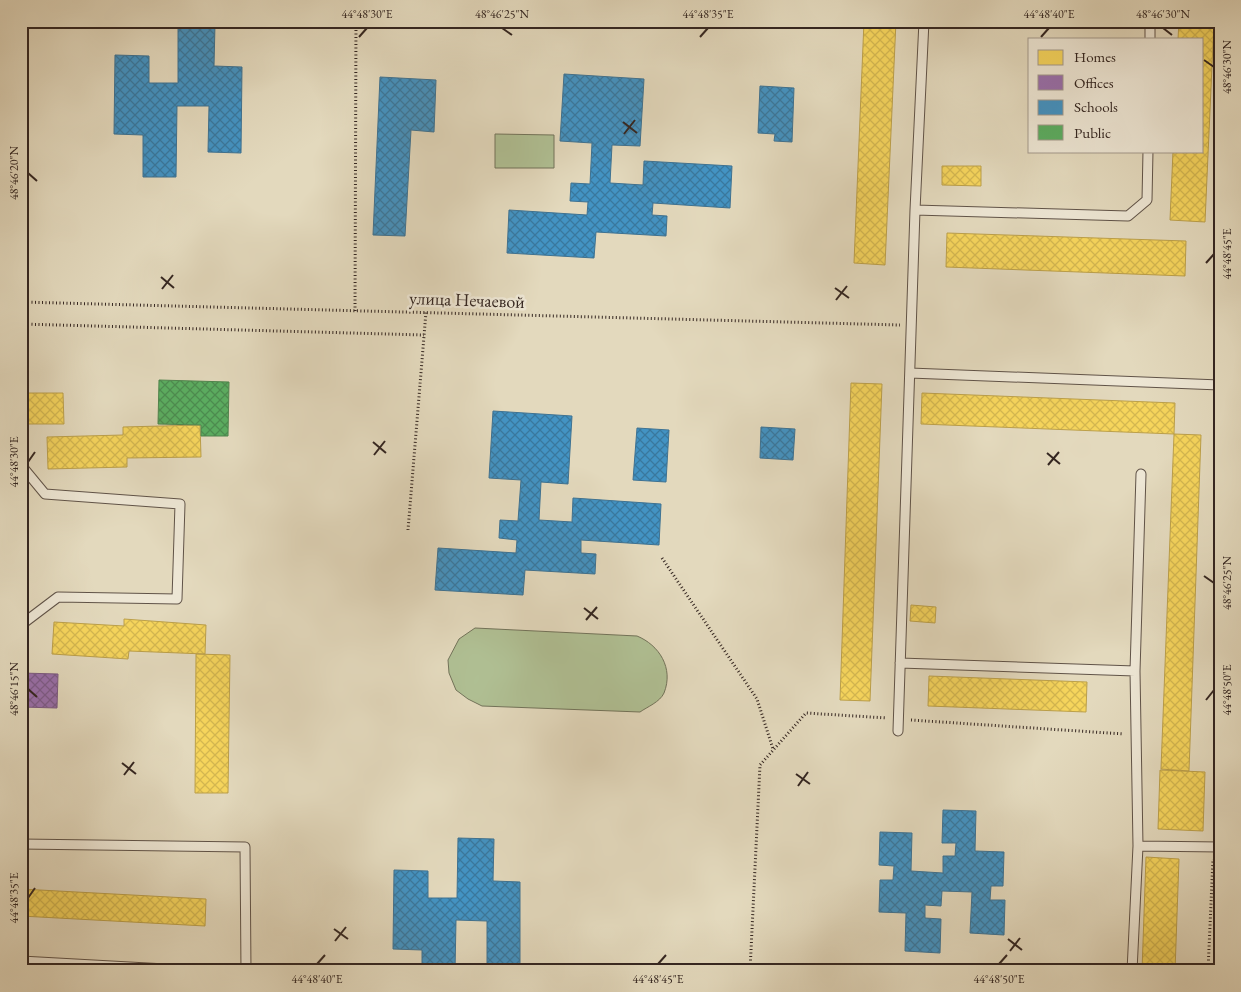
<svg xmlns="http://www.w3.org/2000/svg" width="1241" height="992" font-family="'EB Garamond',serif">
  <style>
    .green { fill: #b0c094; stroke: #72735a }
    .homes { fill: url(#homes-cross-hatch); stroke: #bca04a }
    .offices { fill: url(#offices-cross-hatch); stroke: #7b5a82 }
    .schools { fill: url(#schools-cross-hatch); stroke: #3e7292 }
    .public { fill: url(#public-cross-hatch); stroke: #4f854e }
    .lines { fill: none; stroke-linecap: round; stroke-linejoin: round }
    .service-casing { stroke: #605348; stroke-width: 11 }
    .path { stroke: #342621; stroke-width: 3; stroke-dasharray: 1 2.5; stroke-linecap: butt }
    .service { stroke: #ede6d4; stroke-width: 9 }
    .ticks { fill: none; stroke: #342621; stroke-width: 2 }
    .labels { text-anchor: middle; stroke-width: 5; stroke-linejoin: round; paint-order: stroke }
    .street-label { font-size: 18px; fill: #342621; stroke: #ede6d4 }
    .neatline { fill: none; stroke: #342621; stroke-width: 2 }
    .ticks-label { font-size: 12px; text-anchor: middle; fill: #342621 }
  </style>
  <defs>
    <pattern id="homes-cross-hatch" width="8" height="8" patternUnits="userSpaceOnUse" patternTransform="scale(1.25)"><rect width="8" height="8" fill="#f6d55c"/><path d="M0 0l8 8M0 8l8-8" fill="none" stroke="#d4b750"/></pattern>
    <pattern id="offices-cross-hatch" width="8" height="8" patternUnits="userSpaceOnUse" patternTransform="scale(1.25)"><rect width="8" height="8" fill="#9970ab"/><path d="M0 0l8 8M0 8l8-8" fill="none" stroke="#7e5c8b"/></pattern>
    <pattern id="schools-cross-hatch" width="8" height="8" patternUnits="userSpaceOnUse" patternTransform="scale(1.25)"><rect width="8" height="8" fill="#4393c3"/><path d="M0 0l8 8M0 8l8-8" fill="none" stroke="#39789e"/></pattern>
    <pattern id="public-cross-hatch" width="8" height="8" patternUnits="userSpaceOnUse" patternTransform="scale(1.25)"><rect width="8" height="8" fill="#5aae61"/><path d="M0 0l8 8M0 8l8-8" fill="none" stroke="#4b8d50"/></pattern>
  </defs>
  <rect width="100%" height="100%" fill="#e3d9bd"/>
  <filter id="stains"><feTurbulence type="fractalNoise" baseFrequency=".004" numOctaves="4"/><feColorMatrix values="0 0 0 0 .2 0 0 0 0 .09 0 0 0 0 .02 0 0 0 .5 -.17"/></filter>
  <radialGradient id="worn" r=".72"><stop offset=".6" stop-color="#630" stop-opacity="0"/><stop offset="1" stop-color="#630" stop-opacity=".3"/></radialGradient>
  <path class="green" d="M495,134L554,135V168H495Z
    M475,628L637,636C659,645 674,668 664,693C660,702 647,707 640,712L482,706L468,699L456,690L449,673L448,660L459,639Z"/>
  <path class="homes" d="M864,21H896L885,265L854,263Z
    M1179,21H1214L1205,222L1170,220L1173,151H1202V39H1178Z
    M942,166H981V186L942,185Z
    M947,233L1186,241L1185,276L946,267Z
    M851,383L882,384L870,701L840,700Z
    M21,393H63L64,424H21Z
    M922,393L1175,403L1174,434L921,424Z
    M200,425L201,457L127,458V467L48,469L47,437L123,435V427Z
    M1174,434L1201,435L1189,771L1161,769Z
    M911,605L936,607L935,623L910,621Z
    M124,619L206,625L205,654L129,651L128,659L52,654L54,622L124,626Z
    M196,654L230,655L228,793H195Z
    M929,676L1087,682L1086,712L928,706Z
    M1160,770L1205,772L1203,831L1158,829Z
    M21,796H28V823H21Z
    M1146,857L1179,859L1175,971H1142Z
    M21,889L206,899L205,926L21,916Z"/>
  <path class="offices" d="M21,673L58,674L57,708L21,707Z"/>
  <path class="schools" d="M178,23L215,24L214,66L242,67L241,153L208,152L209,106H177L176,177H143V135L114,134L115,55L149,56V83H178Z
    M564,74L644,79L640,146L612,145L610,183L643,185L644,161L732,166L730,208L653,203L652,215L667,216L666,236L596,232L594,258L507,253L509,210L587,215L588,202L570,201L571,183L590,184L592,143L560,141Z
    M380,77L436,80L434,132L411,130L405,236L373,235Z
    M760,86L794,88L792,142L774,141L775,134L758,133Z
    M493,411L572,416L568,484L541,482L539,520L572,522L573,498L661,504L659,545L581,540V553L596,554L595,574L525,570L523,595L435,590L438,548L516,553L517,540L499,538L500,520L518,521L521,480L489,478Z
    M761,427L795,429L793,460L760,458Z
    M637,428L669,430L666,482L633,480Z
    M943,810L976,811L975,851L1004,852L1003,886H991L990,900H1005L1004,935L970,933L972,892L942,891L941,906L925,905V918L941,919L940,953L905,951L906,913L879,912L880,880H893L894,866L879,865L880,832L912,833L911,871L943,873V856H955L956,843H942Z
    M458,838L494,839L493,881L520,882V967H487V921L456,920L455,971H422V950L393,949L394,870L428,871V898H457Z"/>
  <path class="public" d="M159,380L229,382L228,436H201V425L158,424Z"/>
  <g class="lines">
    <defs>
      <path id="service" d="M924,21L915,210L1128,216L1147,200L1148,151
        M1150,39V21
        M910,373L1220,385
        M21,465L45,494L180,504L177,599L58,597L21,625
        M900,663L1135,671
        M898,731L915,210
        M21,844L245,847L246,971
        M1138,846L1220,847
        M21,961L202,971
        M1132,971L1138,846L1135,671L1141,474"/>
    </defs>
    <use href="#service" class="service-casing"/>
    <path class="path" d="M21,45L27,55L21,317
      M21,302L900,325
      M355,311L356,21
      M21,324L424,335
      M408,530L426,312
      M662,558L757,699L773,749
      M911,720L1124,734
      M1215,835L1220,693
      M1213,863H1220
      M750,971L760,765L806,713L887,718
      M1208,971L1213,859"/>
    <use href="#service" class="service"/>
  </g>
  <path class="ticks" d="M502,28L512,35M1163,28L1172,35M359,37L367,28M700,37L708,28M1041,37L1049,28M1204,60L1214,67M623,122L637,133M624,134L635,120M28,173L37,181M1206,263L1214,254M161,277L174,288M835,288L849,298M162,289L173,275M836,300L847,286M373,442L386,453M1047,453L1060,464M374,455L385,441M28,462L35,452M1048,465L1059,452M1204,576L1214,583M584,608L598,619M586,620L597,607M28,689L37,697M1206,700L1214,690M122,763L136,774M796,774L810,784M124,775L134,762M798,786L808,772M28,898L35,888M334,929L348,939M1008,939L1022,950M335,941L346,927M1010,951L1020,938M317,964L325,955M658,964L666,955M999,964L1007,955"/>
  <g class="labels">
    <g class="street-label">
      <text transform="translate(467 300) rotate(2)" y="6">улица Нечаевой</text>
    </g>
  </g>
  <rect width="1241" height="992" fill="none" stroke="#e3d9bd" stroke-width="55"/>
  <rect x="1028" y="38" width="175" height="115" fill="#ede6d4" stroke="#a3998c"/>
  <rect x="1038" y="50" width="25" height="15" fill="#f6d55c" stroke="#a3998c"/>
  <text x="1074" y="62" font-size="15" fill="#342621">Homes</text>
  <rect x="1038" y="75" width="25" height="15" fill="#9970ab" stroke="#a3998c"/>
  <text x="1074" y="88" font-size="15" fill="#342621">Offices</text>
  <rect x="1038" y="100" width="25" height="15" fill="#4393c3" stroke="#a3998c"/>
  <text x="1074" y="112" font-size="15" fill="#342621">Schools</text>
  <rect x="1038" y="125" width="25" height="15" fill="#5aae61" stroke="#a3998c"/>
  <text x="1074" y="138" font-size="15" fill="#342621">Public</text>
  <rect x="28" y="28" width="1186" height="936" class="neatline"/>
  <g class="ticks-label">
    <text x="367" y="18">44°48'30"E</text>
    <text x="502" y="18">48°46'25"N</text>
    <text x="708" y="18">44°48'35"E</text>
    <text x="1049" y="18">44°48'40"E</text>
    <text x="1163" y="18">48°46'30"N</text>
    <text transform="translate(1227 67) rotate(-90)" y="4">48°46'30"N</text>
    <text transform="translate(14 173) rotate(-90)" y="4">48°46'20"N</text>
    <text transform="translate(1227 254) rotate(-90)" y="4">44°48'45"E</text>
    <text transform="translate(14 462) rotate(-90)" y="4">44°48'30"E</text>
    <text transform="translate(1227 583) rotate(-90)" y="4">48°46'25"N</text>
    <text transform="translate(14 689) rotate(-90)" y="4">48°46'15"N</text>
    <text transform="translate(1227 690) rotate(-90)" y="4">44°48'50"E</text>
    <text transform="translate(14 898) rotate(-90)" y="4">44°48'35"E</text>
    <text x="317" y="983">44°48'40"E</text>
    <text x="658" y="983">44°48'45"E</text>
    <text x="999" y="983">44°48'50"E</text>
  </g>
  <rect width="100%" height="100%" filter="url(#stains)"/>
  <rect width="100%" height="100%" fill="url(#worn)"/>
</svg>
